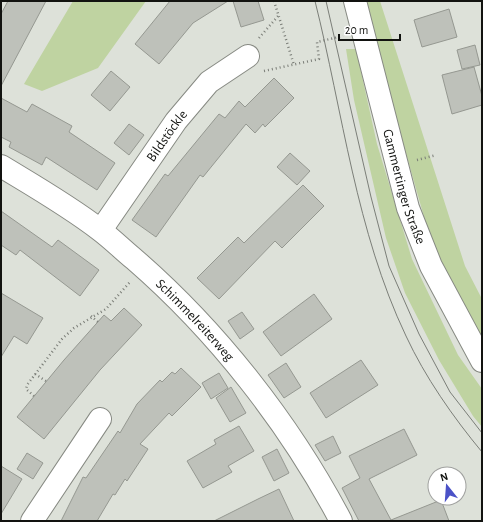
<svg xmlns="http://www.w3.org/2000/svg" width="483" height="522" font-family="'Alegreya Sans',sans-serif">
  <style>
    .green { fill: #bfd3a1 }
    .building { fill: #bec1ba; stroke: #959891 }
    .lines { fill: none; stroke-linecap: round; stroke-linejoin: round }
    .minor-casing { stroke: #878a83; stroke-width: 24 }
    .path { stroke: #7a7d77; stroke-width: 2.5; stroke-dasharray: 1 3; stroke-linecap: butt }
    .minor { stroke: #fff; stroke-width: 22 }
    .tram { stroke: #7b7e78; stroke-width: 1 }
    .labels { text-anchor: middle; stroke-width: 4; stroke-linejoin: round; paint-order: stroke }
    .street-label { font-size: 14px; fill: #121310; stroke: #fff }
  </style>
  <rect width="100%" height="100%" fill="#dde1d9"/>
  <path class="green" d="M73,1H146L98,68L42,91L24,84Z
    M367,1H380L465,266L482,299V349L440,273L368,20Z
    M346,49H356L377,144L412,259L458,355L482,389V427L473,416L439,360L405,293L386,238L354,100Z"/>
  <path class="building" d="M8,1H46L1,86V14Z
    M170,1H228L193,23L159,64L135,44Z
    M233,1H258L264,20L241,27Z
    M449,9L457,37L422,47L414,20Z
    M475,45L480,65L462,69L457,50Z
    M474,67L482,96V105L452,114L442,75Z
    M111,71L130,87L110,111L91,95Z
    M274,78L294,98L265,127L263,124L255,133L246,124L203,177L200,175L156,237L132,220L165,174L168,176L219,114L225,118L239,101L245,107Z
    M1,98L27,112L32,104L72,126L69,132L115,163L97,190L46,157L42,165L9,147L11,142L1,137Z
    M129,124L144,135L129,155L114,143Z
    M290,153L310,171L297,185L277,167Z
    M303,185L324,206L282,248L275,241L219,299L197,278L238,237L244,243Z
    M1,211L52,247L58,240L99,270L80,296L20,250L16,255L1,245Z
    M1,293L43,318L27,344L14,336L1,357Z
    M314,294L332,319L281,356L263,332Z
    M124,308L142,325L100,370L44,439L17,417L64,360L104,315L111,321Z
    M242,312L254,329L240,339L228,321Z
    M361,360L378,385L326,418L310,393Z
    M286,363L301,387L284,398L268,375Z
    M181,368L201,387L172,416L169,413L140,444L148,449L127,481L125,479L115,495L113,494L97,521H61L83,477L86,478L118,431L120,433L137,404L160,380L162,382L172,372L175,374Z
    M219,373L228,388L211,399L202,383Z
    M231,387L246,413L230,422L216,398Z
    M239,426L254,451L228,466L232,472L203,488L187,461L216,444L214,440Z
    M404,429L417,455L369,479L391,520L441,500L449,521H359L342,488L360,478L349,456Z
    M333,436L341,453L325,461L315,445Z
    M277,449L289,473L274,481L262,457Z
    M27,453L43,463L33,479L17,469Z
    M1,466L22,479L1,514Z
    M279,489L294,521H214L258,499Z"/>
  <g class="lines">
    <defs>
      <g id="minor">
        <path id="s1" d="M355,1L408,208L431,266L482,361"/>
        <path id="s2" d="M1,166C34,186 69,206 100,230C112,239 123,250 134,259C217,331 290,424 341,521"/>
        <path id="s3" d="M101,230L176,121L209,82L248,56"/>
        <path d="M32,521L100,419"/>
      </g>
    </defs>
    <use href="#minor" class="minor-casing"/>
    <path class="path" d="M274,1L294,65
      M259,38L279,15
      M264,71L319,59L317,42L343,36
      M417,160L436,155
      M91,316L98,322
      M35,374L46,381
      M34,396L26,389L27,385L62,339L74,328L106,309L130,282"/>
    <use href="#minor" class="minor"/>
    <path class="tram" d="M315,1C343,113 356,231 406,336C425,377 453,417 482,452
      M326,1L371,197L389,266L419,334L450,392L482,433"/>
  </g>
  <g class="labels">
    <g class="street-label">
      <text dy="5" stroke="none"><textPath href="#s3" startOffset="115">Bildstöckle</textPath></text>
      <text dy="5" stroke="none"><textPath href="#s1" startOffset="192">Gammertinger Straße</textPath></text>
      <text dy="5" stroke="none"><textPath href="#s2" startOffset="249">Schimmelreiterweg</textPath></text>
    </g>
  </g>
  <rect width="483" height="522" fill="none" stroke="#121310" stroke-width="4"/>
  <g transform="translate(447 486) rotate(343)"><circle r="19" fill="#ffffff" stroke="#a0a19f"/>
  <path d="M0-3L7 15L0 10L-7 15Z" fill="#4b52c7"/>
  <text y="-6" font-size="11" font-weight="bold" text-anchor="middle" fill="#121310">N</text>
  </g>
  <path d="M339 34v6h61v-6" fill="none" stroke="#121310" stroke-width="2"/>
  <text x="345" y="34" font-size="12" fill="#121310" stroke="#ffffff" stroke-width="3" paint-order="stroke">20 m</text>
</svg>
